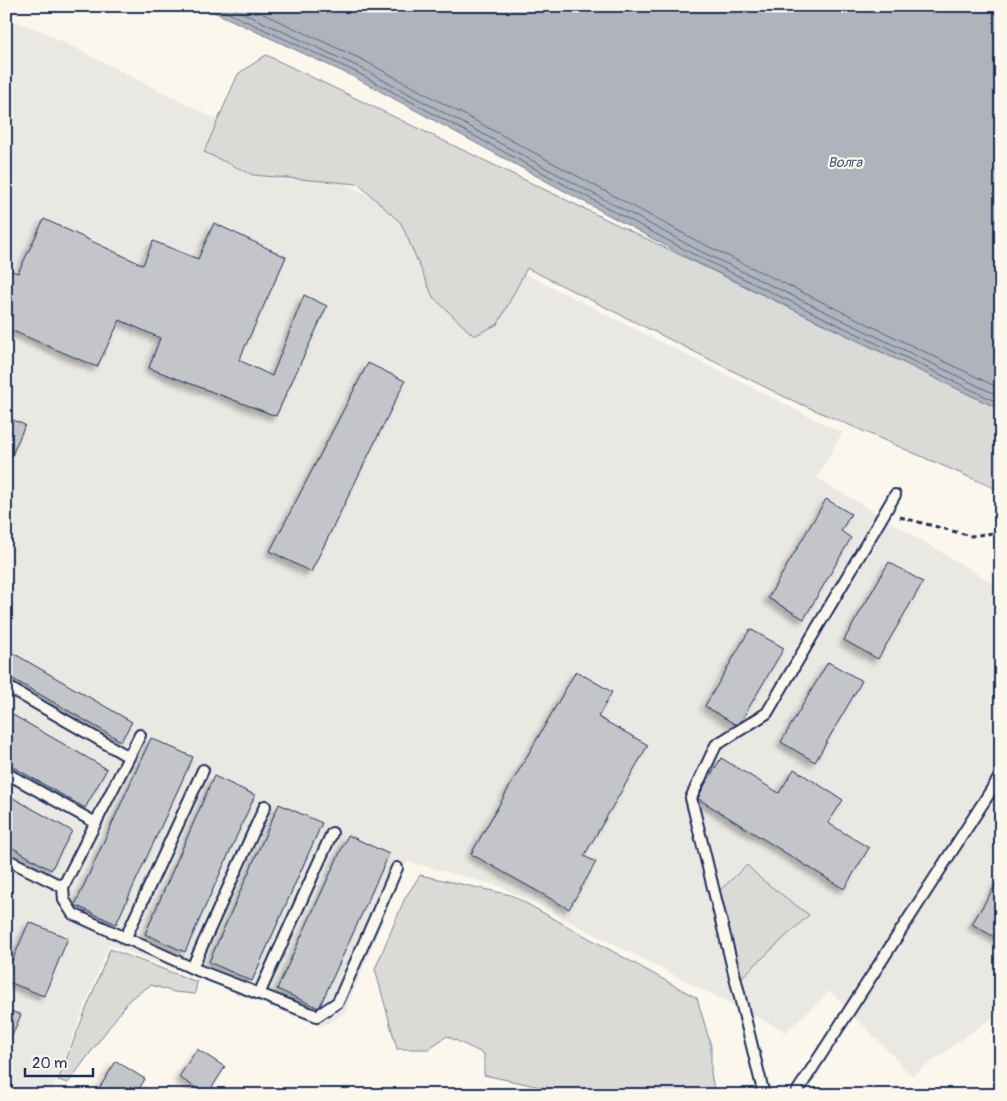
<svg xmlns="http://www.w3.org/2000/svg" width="1007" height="1101" font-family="Pangolin,sans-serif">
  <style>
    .built { fill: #eae8e2 }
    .green { fill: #dadad7; stroke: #7a849a }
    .water { fill: #afb3bb; stroke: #747e96 }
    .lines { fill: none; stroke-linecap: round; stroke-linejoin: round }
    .shore { stroke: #566483; stroke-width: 1 }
    .building { fill: #c3c5c9; stroke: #1b2f5e; filter: url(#shadow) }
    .service-casing { stroke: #1b2f5e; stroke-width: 14 }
    .path { stroke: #1b2f5e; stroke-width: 3; stroke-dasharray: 5 4; stroke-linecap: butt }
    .service { stroke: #fbf7ec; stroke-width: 10 }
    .labels { text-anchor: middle; stroke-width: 4.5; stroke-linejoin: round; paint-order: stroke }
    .water-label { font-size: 14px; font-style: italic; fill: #47577a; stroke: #fbf7ec }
  </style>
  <defs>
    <filter id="shadow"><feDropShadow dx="-4.5" dy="4.5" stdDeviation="2.5" flood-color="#0004"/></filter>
  </defs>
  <rect width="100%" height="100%" fill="#fbf7ec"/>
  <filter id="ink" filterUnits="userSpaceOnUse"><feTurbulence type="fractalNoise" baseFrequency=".02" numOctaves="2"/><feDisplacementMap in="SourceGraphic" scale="10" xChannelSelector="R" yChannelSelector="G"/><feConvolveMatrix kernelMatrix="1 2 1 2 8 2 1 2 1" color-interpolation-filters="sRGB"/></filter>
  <g filter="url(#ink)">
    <path class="built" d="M6,19L39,30L842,433L817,478L1001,588V1011L912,1076L830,991L786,1032L502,887L407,861L345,1012L332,1021L320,1026L109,944L50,1095H6Z"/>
    <path class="green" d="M266,55L1001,410V491L787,398L527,268L498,324L474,336L433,297L401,223L358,184L253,175L204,152L238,74Z
      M747,865L761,879L809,915L742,977L716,894Z
      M420,875L511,895L697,998L711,1046V1073L715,1095H578L484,1075V1054L447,1036L428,1049H397L375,969L405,898Z
      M110,949L197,982L195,994L174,992L151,985L130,999L68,1083L58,1080Z"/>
    <path class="water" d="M201,6H1001V410L690,259L354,77Z"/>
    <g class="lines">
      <path class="shore" d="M213,6L356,72L693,254L1001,404
        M228,6L359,67L696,249L1001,397
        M246,6L363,60L699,242L1001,389"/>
    </g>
    <path class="building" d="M44,219L143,265L153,241L198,259L214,223L286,257L239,360L272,376L304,295L327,306L276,416L149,368L160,338L120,320L97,367L6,328V269L18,273Z
      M368,363L405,381L311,572L270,551Z
      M6,417L25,425L6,469Z
      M826,499L851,514L841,531L851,538L804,619L768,598Z
      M889,562L923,582L878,659L844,640Z
      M750,629L784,648L738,726L705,706Z
      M6,649L132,722L121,741L6,675Z
      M828,662L862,681L815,762L781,742Z
      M576,671L612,692L598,717L648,745L584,856L596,862L569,909L471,854Z
      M6,711L107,769L85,808L6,763Z
      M151,738L193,757L116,924L75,905Z
      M721,758L779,793L794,769L843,800L828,823L869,848L844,889L697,798Z
      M214,776L255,795L185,952L145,934Z
      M6,794L72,831L51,870L6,844Z
      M279,804L322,823L252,981L209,962Z
      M348,835L389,854L319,1008L277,989Z
      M1001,876V941L972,924Z
      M29,922L68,938L44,996L6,981V975Z
      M6,1009L21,1015L6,1048Z
      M197,1049L225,1067L207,1095L179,1077Z
      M116,1061L145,1079L135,1095H95Z"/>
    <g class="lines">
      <defs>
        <path id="service" d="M6,686L129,757L63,887
          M129,757L140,735
          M6,773L96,823
          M6,859L63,887L64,900L73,914L192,968L317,1016L338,1002L397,868
          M125,939L203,770
          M192,968L265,806
          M259,994L332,833
          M764,1095L691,798L716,745L767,713L895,495
          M795,1095L1001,775"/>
      </defs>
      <use href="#service" class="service-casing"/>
      <path class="path" d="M900,517L971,536L1001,532"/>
      <use href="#service" class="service"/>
    </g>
  </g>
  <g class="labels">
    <g class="water-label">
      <text x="845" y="167">Волга</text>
    </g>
  </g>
  <rect width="1007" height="1101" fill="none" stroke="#fbf7ec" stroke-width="25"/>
  <rect x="12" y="12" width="982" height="1076" fill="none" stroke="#1b2f5e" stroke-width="2" filter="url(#ink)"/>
  <path d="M25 1068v8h68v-8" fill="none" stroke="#1b2f5e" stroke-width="2.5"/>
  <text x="32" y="1068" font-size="15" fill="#1b2f5e" stroke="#fbf7ec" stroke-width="4" paint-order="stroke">20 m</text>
</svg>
